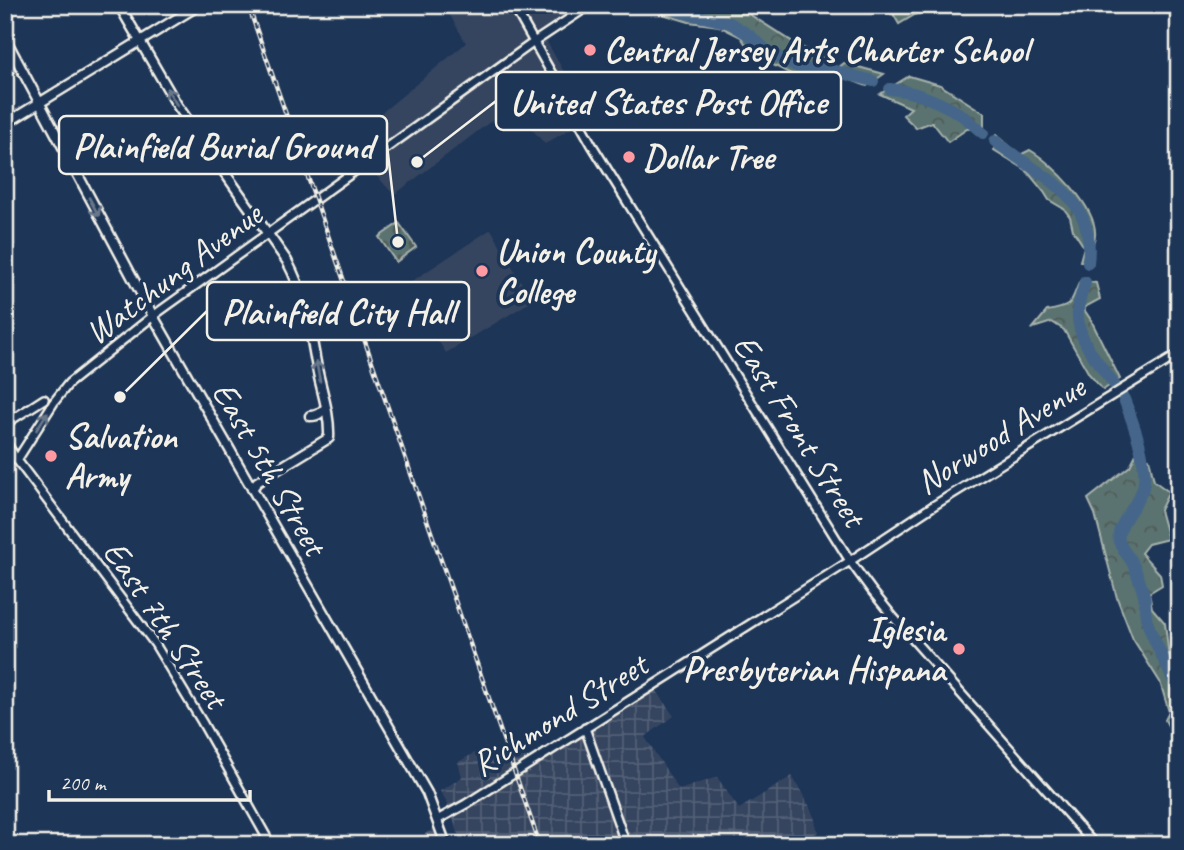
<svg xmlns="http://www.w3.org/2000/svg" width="1184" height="850" font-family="Caveat,sans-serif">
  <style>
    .built { fill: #34445f }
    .industrial { fill: url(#industrial-grid) }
    .forest { fill: url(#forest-crowns); stroke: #a7b2ac; stroke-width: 2 }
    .cemetery { fill: url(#cemetery-stones); stroke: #a7b2ac; stroke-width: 2 }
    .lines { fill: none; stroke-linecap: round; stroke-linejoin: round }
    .river { stroke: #44668a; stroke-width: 12 }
    .tertiary-casing { stroke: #f4f1e8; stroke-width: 12 }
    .secondary-casing { stroke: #f4f1e8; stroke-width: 13 }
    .tertiary { stroke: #1d3557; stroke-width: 7 }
    .secondary { stroke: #1d3557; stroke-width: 8 }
    .rail-casing { stroke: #f4f1e8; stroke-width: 4.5 }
    .rail { stroke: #1d3557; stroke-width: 2; stroke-dasharray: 5; stroke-linecap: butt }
    .oneway { stroke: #68778a }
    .poi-dot { fill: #ff9aa2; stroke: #1d3557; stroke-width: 2.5 }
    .labels { text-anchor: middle; stroke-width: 7; stroke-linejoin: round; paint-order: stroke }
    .poi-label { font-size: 35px; font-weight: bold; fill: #f4f1e8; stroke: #1d3557; text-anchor: start }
    .street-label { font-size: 35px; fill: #f4f1e8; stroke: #1d3557 }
    .leader { fill: none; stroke: #f4f1e8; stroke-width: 2.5 }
    .callout-dot { fill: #f4f1e8; stroke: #1d3557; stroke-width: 2.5 }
    .callout { fill: #1d3557; stroke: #f4f1e8; stroke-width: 2.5 }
    .callout-label { font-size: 37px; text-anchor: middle; font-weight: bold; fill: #f4f1e8 }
  </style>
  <defs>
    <pattern id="industrial-grid" width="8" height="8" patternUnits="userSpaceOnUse" patternTransform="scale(1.75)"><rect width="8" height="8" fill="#34445f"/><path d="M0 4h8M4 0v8" fill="none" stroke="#525f76"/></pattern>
    <pattern id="forest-crowns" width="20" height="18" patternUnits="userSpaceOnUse" patternTransform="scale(1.75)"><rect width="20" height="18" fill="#5a736f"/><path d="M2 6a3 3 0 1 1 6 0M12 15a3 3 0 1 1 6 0" fill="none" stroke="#515b58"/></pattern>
    <pattern id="cemetery-stones" width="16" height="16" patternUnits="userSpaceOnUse" patternTransform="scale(1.75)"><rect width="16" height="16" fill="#5a736f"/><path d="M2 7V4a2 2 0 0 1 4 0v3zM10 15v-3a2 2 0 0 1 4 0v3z" fill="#515b58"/></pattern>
  </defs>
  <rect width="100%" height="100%" fill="#1d3557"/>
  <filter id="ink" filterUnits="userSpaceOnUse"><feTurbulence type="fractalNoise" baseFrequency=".0143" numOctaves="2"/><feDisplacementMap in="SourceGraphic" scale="14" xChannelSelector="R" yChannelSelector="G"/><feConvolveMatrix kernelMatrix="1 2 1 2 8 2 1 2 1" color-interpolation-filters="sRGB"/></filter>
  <g filter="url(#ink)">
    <path class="built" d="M444,5H591L547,42L590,117L545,144L511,106L394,195L346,142L466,43Z
      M491,229L532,301L446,353L403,287Z"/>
    <path class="industrial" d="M651,684L674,716L645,737L679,790L717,777L739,809L792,776L813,812L818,832L799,845H462L447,802L440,791L462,777L458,762L484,748L532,759Z
      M433,829L439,845H407Z"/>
    <path class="forest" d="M657,5H731L741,9L801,47L824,57L825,63L838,68L844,63L884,74L867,86C855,82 842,75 829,75C815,76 798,103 790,113L783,103L796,80L793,75L773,65L748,48L741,37L719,26L689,22L662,14Z
      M909,76L940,85L984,113V128L967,129L948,142L932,122L916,128L903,115L911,108L880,94Z
      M997,135L1020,155L1030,150C1052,163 1098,208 1095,236C1094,244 1089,254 1086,262L1080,261L1084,247L1073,230L1070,217L1064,209L1049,200L1044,192L1026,170L994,150Z
      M1080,281L1096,283L1100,299L1083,308L1091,320L1120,379L1103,390L1089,374L1064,330L1052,322L1033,328L1047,311C1075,306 1069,304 1080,281Z
      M1136,454L1149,458L1154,481L1169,492L1160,510L1168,539L1148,544L1141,553L1160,574L1162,585L1149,593L1152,608L1165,623L1169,657L1179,662V741L1173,735L1165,720L1169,712L1160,682L1133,639L1117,598L1095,514L1088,499L1130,466Z"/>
    <path class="cemetery" d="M888,5H931L899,24Z
      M399,223L416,247L396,262L379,237Z"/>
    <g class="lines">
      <path class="river" d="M670,5L680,12L730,23L749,35L770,53L805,70L824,68L873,81
        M890,89C914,91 940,102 960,114C968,119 975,127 983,133
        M995,141C1039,177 1097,193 1088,263
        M1085,282C1083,291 1079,300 1078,309C1075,338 1098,362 1114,384
        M1124,399C1133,422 1149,464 1143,488C1138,505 1115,526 1119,541C1121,549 1129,556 1133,564C1137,573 1141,585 1144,595C1146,603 1144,613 1147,621C1155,647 1171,669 1179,696"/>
      <defs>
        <path id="tertiary" d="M513,5L592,145L850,561L872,591L894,618L1095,845
          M5,424L44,399
          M5,441L17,460L155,644L202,722L271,845
          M17,460L54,402L69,383L153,316L534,42L590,5
          M585,728L626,845
          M437,820L466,804L850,561L933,506L1179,354"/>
        <path id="secondary" d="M119,5L177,105L287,261C307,298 310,333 318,373C323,395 330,416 329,438L257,482L252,489
          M5,38L153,316L427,793L446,845
          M5,124L199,5
          M310,416C318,416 321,413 326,407"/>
      </defs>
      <use href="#tertiary" class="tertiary-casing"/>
      <use href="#secondary" class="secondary-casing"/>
      <use href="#tertiary" class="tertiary"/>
      <use href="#secondary" class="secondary"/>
      <defs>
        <path id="rail" d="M248,5L540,845"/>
      </defs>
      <use href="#rail" class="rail-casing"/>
      <use href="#rail" class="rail"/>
    </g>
    <defs><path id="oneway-shaft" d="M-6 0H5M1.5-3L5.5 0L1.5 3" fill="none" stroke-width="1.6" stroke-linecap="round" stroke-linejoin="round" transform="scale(1.75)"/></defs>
    <g class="oneway">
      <use href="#oneway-shaft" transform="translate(172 97) rotate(-121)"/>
      <use href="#oneway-shaft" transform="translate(94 207) rotate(62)"/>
      <use href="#oneway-shaft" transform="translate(318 371) rotate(-101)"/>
      <use href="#oneway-shaft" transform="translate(42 421) rotate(-58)"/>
    </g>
  </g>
  <g class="poi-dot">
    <circle cx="590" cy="50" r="7"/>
    <circle cx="629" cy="157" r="7"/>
    <circle cx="482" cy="271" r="7"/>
    <circle cx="51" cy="456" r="7"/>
    <circle cx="959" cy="649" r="7"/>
  </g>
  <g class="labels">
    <g class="poi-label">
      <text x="604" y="62">Central Jersey Arts Charter School</text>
      <text x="643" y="169">Dollar Tree</text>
      <text x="496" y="263">Union County<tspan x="496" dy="40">College</tspan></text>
      <text x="65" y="448">Salvation<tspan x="65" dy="40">Army</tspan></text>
      <text x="945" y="641" text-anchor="end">Iglesia<tspan x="945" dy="40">Presbyterian Hispana</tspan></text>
    </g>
    <g class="street-label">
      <text transform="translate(173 273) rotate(-37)" y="12">Watchung Avenue</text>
      <text transform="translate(800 430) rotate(58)" y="12">East Front Street</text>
      <text transform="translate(1000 434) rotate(-32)" y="12">Norwood Avenue</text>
      <text transform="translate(270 468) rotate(60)" y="12">East 5th Street</text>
      <text transform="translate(166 624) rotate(56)" y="12">East 7th Street</text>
      <text transform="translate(559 714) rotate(-32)" y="12">Richmond Street</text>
    </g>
  </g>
  <path class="leader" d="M417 162L496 101M398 242L387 145M120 397L207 311"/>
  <g class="callout-dot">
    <circle cx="417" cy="162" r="7"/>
    <circle cx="398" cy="242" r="7"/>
    <circle cx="120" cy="397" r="7"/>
  </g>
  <g class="callout">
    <rect x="496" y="72" width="345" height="58" rx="7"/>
    <rect x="59" y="116" width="328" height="58" rx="7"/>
    <rect x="207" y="282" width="262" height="58" rx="7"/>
  </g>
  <g class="callout-label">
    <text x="668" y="114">United States Post Office</text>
    <text x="223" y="158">Plainfield Burial Ground</text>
    <text x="338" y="324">Plainfield City Hall</text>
  </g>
  <rect width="1184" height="850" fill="none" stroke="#1d3557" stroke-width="28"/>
  <rect x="14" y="14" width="1156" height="822" fill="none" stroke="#f4f1e8" stroke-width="2.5" filter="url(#ink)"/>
  <path d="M49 790v10h201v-10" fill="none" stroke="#f4f1e8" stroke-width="3.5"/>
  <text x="60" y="790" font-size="21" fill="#f4f1e8" stroke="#1d3557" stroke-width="5" paint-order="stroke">200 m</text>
</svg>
